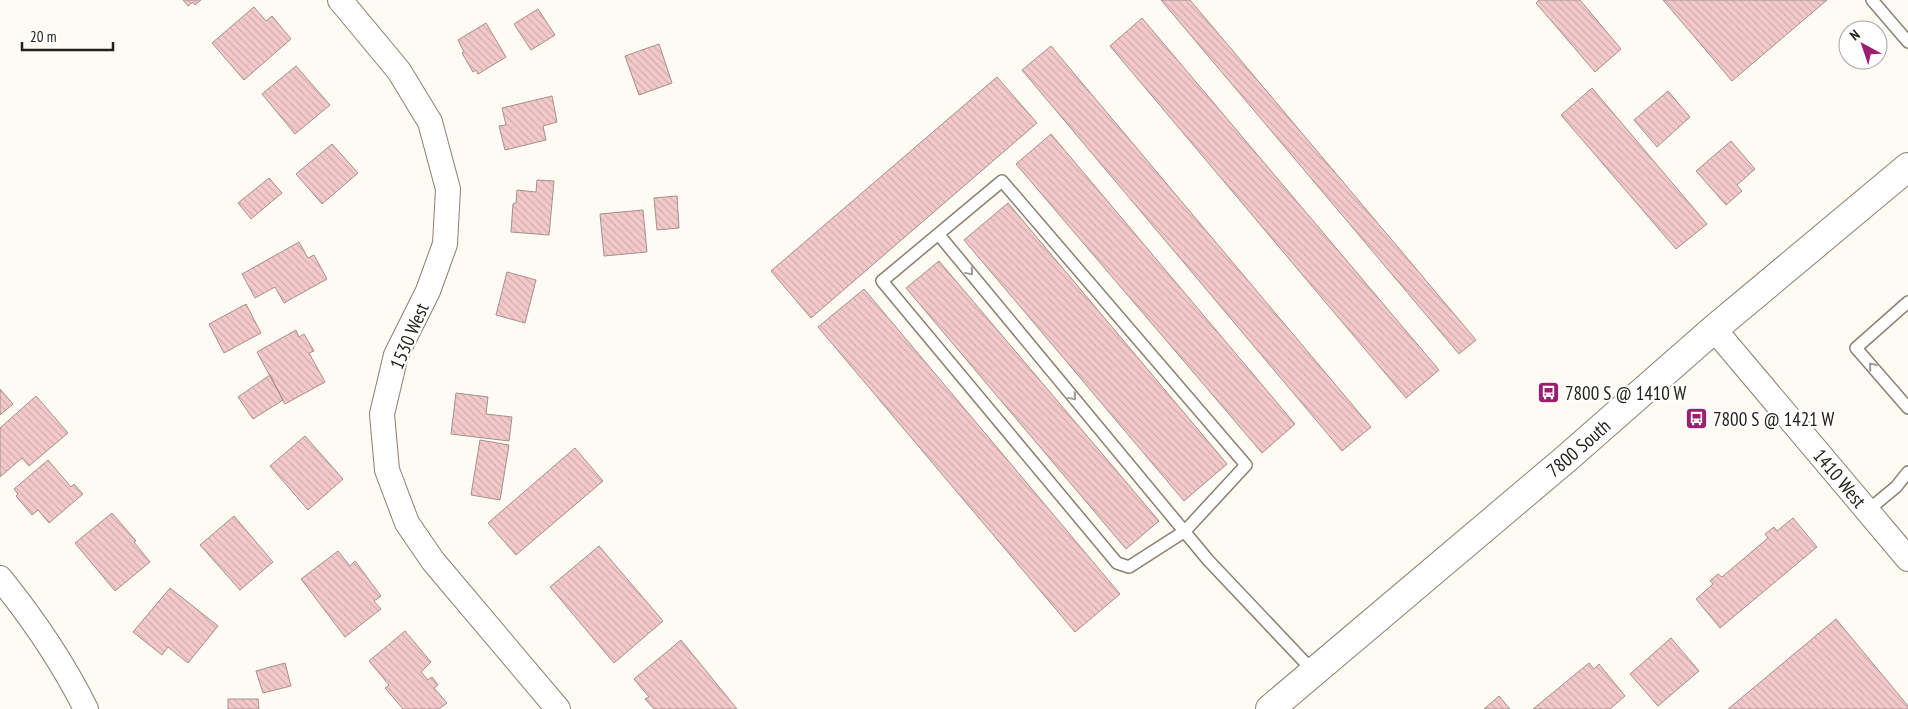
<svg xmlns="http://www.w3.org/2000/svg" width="1908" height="709" font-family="'PT Sans Narrow',sans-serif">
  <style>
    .building { fill: url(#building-back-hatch); stroke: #a2908f }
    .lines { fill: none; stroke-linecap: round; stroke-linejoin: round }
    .lane-casing { stroke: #8a8073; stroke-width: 14 }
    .street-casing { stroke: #8a8073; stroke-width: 26 }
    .primary-casing { stroke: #8a8073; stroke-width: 30 }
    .lane { stroke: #fff; stroke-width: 11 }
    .street { stroke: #fff; stroke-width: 24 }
    .primary { stroke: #fff; stroke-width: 28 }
    .oneway { stroke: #9c9b98 }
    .labels { text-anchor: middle; stroke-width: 4.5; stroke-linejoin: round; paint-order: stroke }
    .street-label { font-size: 19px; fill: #23201a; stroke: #fff }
    .poi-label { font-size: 19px; fill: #23201a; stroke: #fff; text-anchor: start }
  </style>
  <defs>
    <pattern id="building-back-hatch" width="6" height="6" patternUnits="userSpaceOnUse" patternTransform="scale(1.25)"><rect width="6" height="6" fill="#f3cac9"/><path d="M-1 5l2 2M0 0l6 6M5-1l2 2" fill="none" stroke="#d0adac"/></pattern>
  </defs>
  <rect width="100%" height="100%" fill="#fefaf4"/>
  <path class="building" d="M183,0H201L195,5L193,2L188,6Z
    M1161,0H1190L1476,340L1459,354Z
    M1539,0H1580L1621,49L1595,72L1536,3Z
    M1663,0H1827L1732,81Z
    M254,7L266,21L272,16L291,39L244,80L212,43Z
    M538,9L555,35L531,50L514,24Z
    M1142,18L1439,370L1406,398L1110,46Z
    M486,23L506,57L478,74L476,70L473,72L462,53L464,52L458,40Z
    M659,44L672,83L639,95L625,56Z
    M1051,46L1371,427L1342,451L1022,70Z
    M296,66L330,105L295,134L262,94Z
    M997,77L1037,123L811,318L771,271Z
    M1592,88L1707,224L1676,249L1561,115Z
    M1668,91L1690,117L1657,147L1634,120Z
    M552,96L557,122L543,126L546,140L505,150L499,126L506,125L502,108Z
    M1051,134L1295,424L1262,453L1016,164Z
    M1731,141L1755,169L1737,185L1742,191L1726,205L1696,171Z
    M332,144L358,173L322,204L296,174Z
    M269,178L282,193L251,219L238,203Z
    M537,180L554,181L549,235L511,232L513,204L516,203L517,190L536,192Z
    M677,196L679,228L657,230L654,198Z
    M1008,203L1227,464L1184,501L964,240Z
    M643,210L647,252L604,256L600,214Z
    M299,242L308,258L314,255L327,279L284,303L275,287L255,298L242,274Z
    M939,261L1159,521L1126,549L906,288Z
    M507,272L536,280L525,323L496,315Z
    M864,289L1120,594L1075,632L818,327Z
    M246,304L261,333L224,353L209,324Z
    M296,330L299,337L304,334L314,351L309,353L325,382L285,404L257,352Z
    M270,375L283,400L253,419L238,397Z
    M0,389L13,404L0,415Z
    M456,393L488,397L486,414L512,417L509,441L451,434Z
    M36,396L68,433L29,466L22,458L0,477V428Z
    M305,436L343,479L308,510L270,466Z
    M480,440L509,445L500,500L471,495Z
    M575,448L603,481L516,555L488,523Z
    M48,460L71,487L74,484L83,494L49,523L38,510L32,515L16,496L18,494L14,489Z
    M112,513L136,541L134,542L150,562L115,591L75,543Z
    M234,516L273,562L240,590L200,545Z
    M1793,518L1817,547L1720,628L1696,599L1713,584L1710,581L1718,574L1722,577L1768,538L1765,534L1774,527L1777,531Z
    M599,546L663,621L614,663L550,587Z
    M338,551L350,566L355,561L381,596L374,601L381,609L345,637L301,579Z
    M170,588L218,626L188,663L168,647L162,655L133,632Z
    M1836,619L1908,706V709H1728Z
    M405,631L431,662L421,672L428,680L432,677L438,685L434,688L447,703L439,709H403L385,688L389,685L369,661Z
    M1671,638L1699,671L1658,706L1630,674Z
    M681,640L737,709H654L645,699L649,697L634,679Z
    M285,663L291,686L263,693L256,671Z
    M1589,663L1594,669L1599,664L1625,696L1610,709H1533Z
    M1499,696L1510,709H1484Z
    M228,699H258L259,709H228Z"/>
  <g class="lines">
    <defs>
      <path id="lane" d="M1872,0L1908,42
        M1002,181L1246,465L1185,531L1129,567L1117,563L882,281Z
        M939,235L1208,560L1314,672
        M1908,302L1856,348L1908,408
        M1867,511L1896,487L1908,472"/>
      <g id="street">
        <path d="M340,0L399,71L430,122L448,189L445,244L428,291L396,355L382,414L387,470L407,523L433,561L558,709"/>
        <path id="s1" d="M1714,329L1908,559"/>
        <path d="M0,578C34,620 62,661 86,709"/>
      </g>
      <g id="primary">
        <path id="s2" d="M1270,709L1567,458L1714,329L1908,167"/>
      </g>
    </defs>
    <use href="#lane" class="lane-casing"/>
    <use href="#street" class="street-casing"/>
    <use href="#primary" class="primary-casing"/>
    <use href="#lane" class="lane"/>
    <use href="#street" class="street"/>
    <use href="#primary" class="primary"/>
  </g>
  <defs><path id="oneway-chevron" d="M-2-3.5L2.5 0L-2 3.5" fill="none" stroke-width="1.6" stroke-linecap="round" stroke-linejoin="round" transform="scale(1.25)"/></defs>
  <g class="oneway">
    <use href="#oneway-chevron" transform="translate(970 272) rotate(50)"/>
    <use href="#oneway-chevron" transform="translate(1872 366) rotate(-131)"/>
    <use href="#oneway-chevron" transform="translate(1073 397) rotate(50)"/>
  </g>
  <defs>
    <symbol id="bus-square" viewBox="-11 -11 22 22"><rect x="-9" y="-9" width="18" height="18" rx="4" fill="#9d1d71" stroke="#fff"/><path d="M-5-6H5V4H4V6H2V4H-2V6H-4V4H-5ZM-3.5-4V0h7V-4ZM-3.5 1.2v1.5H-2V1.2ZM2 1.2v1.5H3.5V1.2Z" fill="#fff"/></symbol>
  </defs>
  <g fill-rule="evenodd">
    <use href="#bus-square" x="1536" y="380" width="25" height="25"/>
    <use href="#bus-square" x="1684" y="406" width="25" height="25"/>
  </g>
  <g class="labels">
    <g class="street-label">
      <text transform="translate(409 336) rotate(-67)" y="7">1530 West</text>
      <text dy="7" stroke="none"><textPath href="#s2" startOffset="404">7800 South</textPath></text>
      <text dy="7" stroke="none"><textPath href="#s1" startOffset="195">1410 West</textPath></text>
    </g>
    <g class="poi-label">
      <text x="1565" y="400">7800 S @ 1410 W</text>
      <text x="1713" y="426">7800 S @ 1421 W</text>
    </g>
  </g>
  <g transform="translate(1863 45) rotate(320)"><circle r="24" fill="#ffffff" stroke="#a7a6a3"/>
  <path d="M0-4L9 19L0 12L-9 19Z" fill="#9d1d71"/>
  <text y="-8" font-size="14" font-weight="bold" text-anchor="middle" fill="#23201a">N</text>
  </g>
  <path d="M22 42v8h91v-8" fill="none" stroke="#23201a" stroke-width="2.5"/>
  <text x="30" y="42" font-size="15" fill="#23201a" stroke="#ffffff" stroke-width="4" paint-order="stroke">20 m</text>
</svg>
